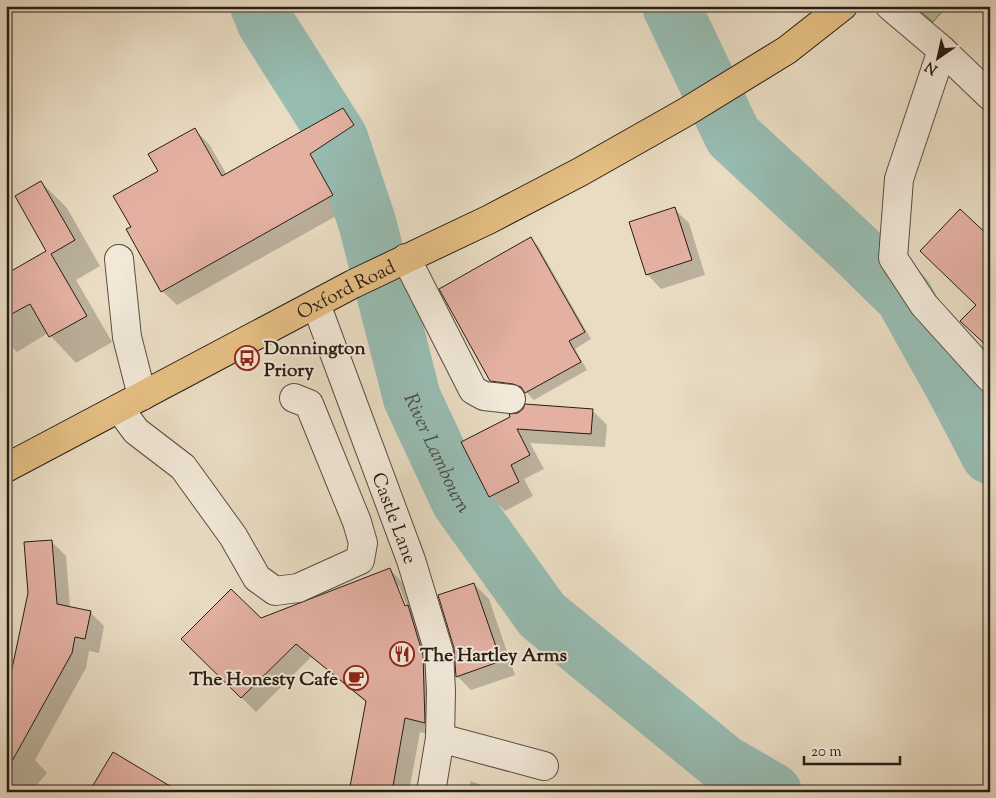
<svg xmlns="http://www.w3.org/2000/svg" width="996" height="798" font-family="'Sorts Mill Goudy',serif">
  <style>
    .green { fill: #b5c095; stroke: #6e6e56 }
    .shadow { fill: #0003; fill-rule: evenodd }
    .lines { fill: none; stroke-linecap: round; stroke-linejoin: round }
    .river { stroke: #97bcb2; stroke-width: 58 }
    .building { fill: #e3b0a2; stroke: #271d16 }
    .minor-casing { stroke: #584d41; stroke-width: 30 }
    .major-casing { stroke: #271d16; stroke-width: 30 }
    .minor { stroke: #f1e8d8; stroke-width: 28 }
    .major { stroke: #e4be82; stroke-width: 28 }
    .labels { text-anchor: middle; stroke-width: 4; stroke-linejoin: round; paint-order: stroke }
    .street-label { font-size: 19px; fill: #271d16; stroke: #f1e8d8 }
    .poi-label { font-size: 19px; font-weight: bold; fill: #271d16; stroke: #f1e8d8; text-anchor: start }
    .water-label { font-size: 20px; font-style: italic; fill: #494d45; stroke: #f1e8d8 }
  </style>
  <rect width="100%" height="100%" fill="#e9dcc3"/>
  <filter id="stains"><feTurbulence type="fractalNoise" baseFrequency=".004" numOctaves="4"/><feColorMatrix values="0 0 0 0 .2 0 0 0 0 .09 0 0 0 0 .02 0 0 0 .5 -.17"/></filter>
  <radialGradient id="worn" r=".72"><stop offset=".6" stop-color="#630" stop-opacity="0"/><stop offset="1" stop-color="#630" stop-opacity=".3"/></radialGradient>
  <path class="green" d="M914,6H947L933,22Z"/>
  <path class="shadow" d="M343,110L357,124L367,140L323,169L347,210L177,305L162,291L132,227L159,172L195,130L209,144L227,175Z
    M41,182L67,208L100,266L76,280L112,342L76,363L48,333L17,352L6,341V275L48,251Z
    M674,209L689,223L705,275L661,289L647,274Z
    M531,239L538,246L591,339L575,349L587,370L534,400L526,392L498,388L493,383L519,386L520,383L492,380V382L491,380Z
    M592,410L607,425L605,447L530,443L544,469L524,479L533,496L505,511L490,496L463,442L512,418Z
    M51,541L66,556L70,608L90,612L104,626L99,653L89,651L86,668L35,760L47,773L31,792H6V686L10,688Z
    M390,570L405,585L438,670L439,737L420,732L409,792H350L367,703L311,657L256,712L183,639L261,620ZM396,586H399L409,611L406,612Z
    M474,584L489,599L515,675L471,690L457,676Z
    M471,781L498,792H467Z"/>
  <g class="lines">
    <g class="river">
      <path id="s1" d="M259,6L266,23L339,138L367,222L412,398L460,501L542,615L723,763L773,792"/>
      <path d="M671,6L733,136L855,249L904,297L956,390L990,455"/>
    </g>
  </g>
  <path class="building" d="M343,108L354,125L310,154L333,195L161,292L126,229L131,227L113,196L158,171L148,154L195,128L222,176Z
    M41,181L75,240L51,254L87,316L49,337L30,304L6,317V274L46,251L15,196Z
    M675,207L692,260L646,275L629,222Z
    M960,209L990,237V349L960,321L976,305L920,251Z
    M531,237L585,332L569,341L581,362L525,393L521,387L513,384L490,381L439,289Z
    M525,404L593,409L591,434L517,429L530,455L511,465L519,482L489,497L461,442L510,417L509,414L518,413L523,409Z
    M52,540L57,604L91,611L85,639L75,637L72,653L6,772V697L28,593L24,542Z
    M390,568L405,606L408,605L423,655L425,723L405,718L392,792H349L366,701L296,644L241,698L181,639L231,589L261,618Z
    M474,583L501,661L456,677L454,648L438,595Z
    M113,752L180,792H89Z"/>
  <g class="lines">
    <defs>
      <g id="minor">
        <path d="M890,6L942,50L990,96"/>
        <path d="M942,50L899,179L893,258L924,305L990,378"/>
        <path d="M406,258L473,390L484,396L511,399"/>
        <path d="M119,259L127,337L142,396"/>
        <path id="s2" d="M316,304L411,560L439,652L441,691L440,738L431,792"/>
        <path d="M119,408L136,431L183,467L233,536L257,578L275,591L298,588L360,560L363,543L357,522L309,404L294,398"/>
        <path d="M440,738L544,766"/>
      </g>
      <g id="major">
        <path id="s3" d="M6,468L353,284L488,220L580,172L686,112L787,50L843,6"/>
      </g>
    </defs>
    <use href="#minor" class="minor-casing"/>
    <use href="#major" class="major-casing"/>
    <use href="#minor" class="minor"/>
    <use href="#major" class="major"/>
  </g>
  <defs>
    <symbol id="bus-ring" viewBox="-11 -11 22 22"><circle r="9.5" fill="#f1e8d8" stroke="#8f2418" stroke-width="1.5"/><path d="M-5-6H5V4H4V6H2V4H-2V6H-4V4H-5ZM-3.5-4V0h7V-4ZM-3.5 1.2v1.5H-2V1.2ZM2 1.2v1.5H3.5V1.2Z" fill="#8f2418"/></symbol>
    <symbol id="restaurant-ring" viewBox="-11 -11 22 22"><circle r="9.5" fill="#f1e8d8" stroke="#8f2418" stroke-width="1.5"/><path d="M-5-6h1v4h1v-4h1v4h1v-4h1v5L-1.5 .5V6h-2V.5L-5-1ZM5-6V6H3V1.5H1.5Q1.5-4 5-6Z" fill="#8f2418"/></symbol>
    <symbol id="cafe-ring" viewBox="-11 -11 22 22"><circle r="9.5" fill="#f1e8d8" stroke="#8f2418" stroke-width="1.5"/><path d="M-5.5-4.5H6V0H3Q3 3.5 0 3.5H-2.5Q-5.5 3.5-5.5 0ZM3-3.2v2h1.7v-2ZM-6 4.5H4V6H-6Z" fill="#8f2418"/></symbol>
  </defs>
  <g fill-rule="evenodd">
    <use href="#bus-ring" x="233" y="344" width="28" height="28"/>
    <use href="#restaurant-ring" x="388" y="640" width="28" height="28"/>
    <use href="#cafe-ring" x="342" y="664" width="28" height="28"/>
  </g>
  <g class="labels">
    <g class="street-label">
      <text dy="7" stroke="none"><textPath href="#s3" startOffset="384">Oxford Road</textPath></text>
      <text dy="7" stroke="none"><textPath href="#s2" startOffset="228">Castle Lane</textPath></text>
    </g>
    <g class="poi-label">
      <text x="264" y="354">Donnington<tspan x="264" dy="22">Priory</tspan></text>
      <text x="420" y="661">The Hartley Arms</text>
      <text x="338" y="685" text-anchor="end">The Honesty Cafe</text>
    </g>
    <g class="water-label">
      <text dy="7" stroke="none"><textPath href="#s1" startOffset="485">River Lambourn</textPath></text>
    </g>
  </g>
  <rect width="996" height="798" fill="none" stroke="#e9dcc3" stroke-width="25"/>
  <rect x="8" y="8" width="981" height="783" fill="none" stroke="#271d16" stroke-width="2.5"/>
  <rect x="12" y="12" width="971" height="773" fill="none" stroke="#271d16"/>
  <g transform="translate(938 58) rotate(214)" stroke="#f1e8d8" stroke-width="4" paint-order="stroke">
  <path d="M0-4L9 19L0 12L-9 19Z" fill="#271d16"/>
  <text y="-8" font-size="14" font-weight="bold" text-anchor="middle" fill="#271d16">N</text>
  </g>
  <path d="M804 756v8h96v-8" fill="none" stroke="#271d16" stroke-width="2.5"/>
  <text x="811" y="756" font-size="15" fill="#271d16" stroke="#f1e8d8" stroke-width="4" paint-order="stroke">20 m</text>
  <rect width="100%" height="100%" filter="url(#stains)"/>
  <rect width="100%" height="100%" fill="url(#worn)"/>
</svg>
